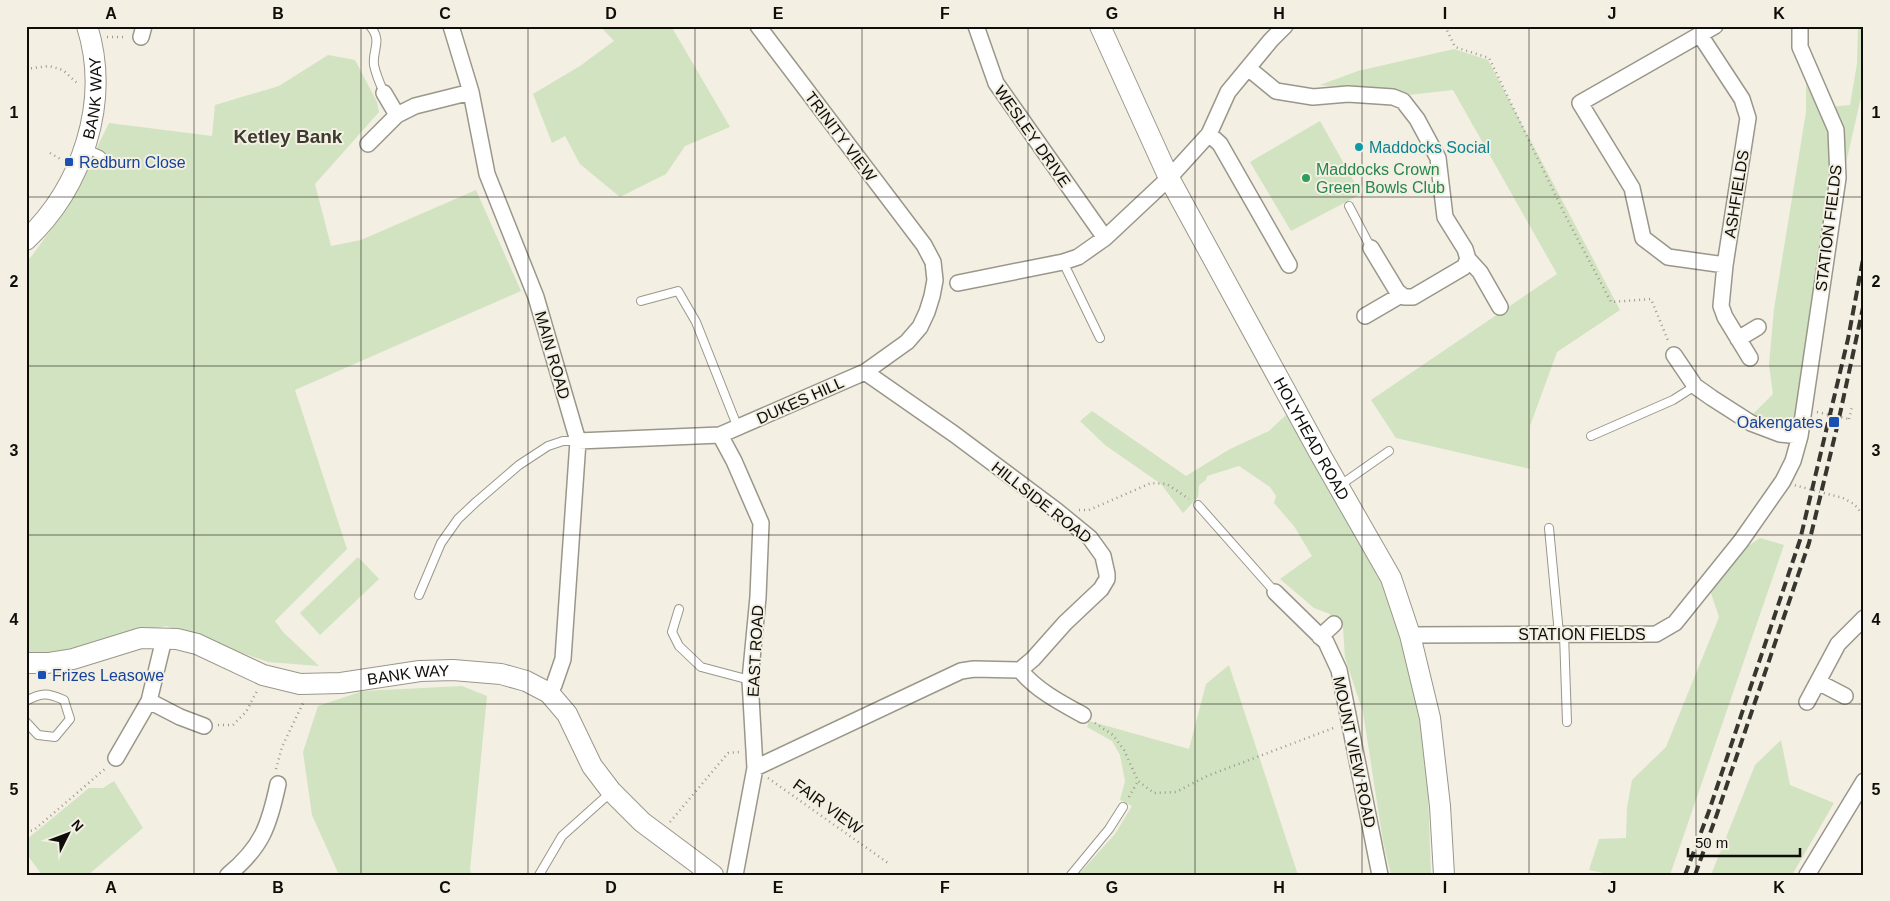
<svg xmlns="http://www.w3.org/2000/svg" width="1890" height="901" font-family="Arial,sans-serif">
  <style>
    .green { fill: #d1e3c0 }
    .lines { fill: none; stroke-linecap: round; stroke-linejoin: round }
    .service-casing { stroke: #9a978a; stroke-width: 10 }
    .minor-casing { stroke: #9a978a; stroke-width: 18 }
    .tertiary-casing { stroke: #9a978a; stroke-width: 22 }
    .path { stroke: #9d9a90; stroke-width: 2.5; stroke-dasharray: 1 4; stroke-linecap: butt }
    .service { stroke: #fff; stroke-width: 8 }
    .minor { stroke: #fff; stroke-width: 15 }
    .tertiary { stroke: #fff; stroke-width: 20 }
    .rail { stroke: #373630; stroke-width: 4; stroke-dasharray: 10 5; stroke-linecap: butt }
    .path-bridge { stroke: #9d9a90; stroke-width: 2.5; stroke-dasharray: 1 4; stroke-linecap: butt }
    .grid { fill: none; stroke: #0e0d09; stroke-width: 1; stroke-opacity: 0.55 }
    .culture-dot { fill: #0f9aa8; stroke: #f3efe2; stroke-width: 2 }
    .transit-dot { fill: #1a4fb4; stroke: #f3efe2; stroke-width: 2 }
    .leisure-dot { fill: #2e9e5b; stroke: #f3efe2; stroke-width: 2 }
    .labels { text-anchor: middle; stroke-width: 4; stroke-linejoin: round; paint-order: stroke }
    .street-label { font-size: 16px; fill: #0e0d09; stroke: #f3efe2 }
    .culture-label { font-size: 16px; fill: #0d838f; stroke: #f3efe2; text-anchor: start }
    .transit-label { font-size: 16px; fill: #164399; stroke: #f3efe2; text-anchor: start }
    .leisure-label { font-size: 16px; fill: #27864d; stroke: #f3efe2; text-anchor: start }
    .quarter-label { font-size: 19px; font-weight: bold; fill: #3d3a2f; stroke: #f3efe2 }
    .neatline { fill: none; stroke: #0e0d09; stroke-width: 2 }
    .grid-label { font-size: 16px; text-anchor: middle; font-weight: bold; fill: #0e0d09 }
  </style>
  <rect width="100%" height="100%" fill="#f3efe2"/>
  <path class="green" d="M600,26H671L730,127L685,146L666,174L620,197L580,164L565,136L552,143L533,94L580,66L614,41Z
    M1858,26H1864V84L1846,163L1829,107L1850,105L1857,64Z
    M1454,49L1488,60L1620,310L1557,352L1530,426V469L1396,438L1371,400L1557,274L1453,90L1408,95L1320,85L1358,71Z
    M328,55L355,60L377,102L379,112L315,184L331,246L361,240L476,190L521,291L295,390L347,549L275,621L283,632L319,666L268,662L166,626L51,655L26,652V261L32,256L69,204L109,123L212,136L215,105L279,86Z
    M1806,84L1827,125L1832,179L1796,429L1751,416L1773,394L1769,365L1774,309L1806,112Z
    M1320,121L1361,194L1291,231L1250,162Z
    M1092,411L1186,476L1230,449L1269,431L1287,414L1371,556L1395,607L1412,675L1427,765L1431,875H1391L1383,841L1363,712L1345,658L1343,627L1330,614L1314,608L1280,579L1312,556L1294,526L1274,503L1276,496L1270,487L1239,466L1207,476L1206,480L1199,485L1198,497L1183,513L1161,484L1105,445L1080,421Z
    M1760,538L1784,545L1670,875H1613L1589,870L1599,839L1626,838L1627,808L1632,780L1666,747L1719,617L1711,593L1739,552Z
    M358,557L379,579L320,635L300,613Z
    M1229,665L1298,875H1078L1115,834L1132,806L1120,800L1125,781L1120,755L1112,741L1087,727L1089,721L1189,749L1206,684Z
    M462,686L487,696L470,870L472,875H339L312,815L303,752L318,706L363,691Z
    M1781,740L1790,785L1834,803L1792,875H1711L1755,765Z
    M114,781L143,828L88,875H42L26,853V840L89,788H103Z"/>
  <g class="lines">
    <defs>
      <path id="service" d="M370,26C383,41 372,50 374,65C376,75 380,84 384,93
        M85,148L100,155L110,164
        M1349,206L1371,248
        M1063,262L1100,338
        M641,301L678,291L696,322L738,428
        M1591,436L1673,400L1695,386
        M1339,486L1389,451
        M1198,505L1275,592
        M1549,528L1559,634
        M419,595L441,543L458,519L476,502L519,465L548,446L563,441H578
        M679,609L672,632L679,646L701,667L750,680
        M1564,634L1567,722
        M26,701C42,692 48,693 64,700L70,719L55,737L38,735L26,722
        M539,875L562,836L610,793
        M1071,875L1109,829L1123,807"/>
      <path id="minor" d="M451,26L471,92L487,174L536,297L578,441L563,659L554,685L549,693
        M976,26L996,83L1105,238
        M1715,26L1580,103L1632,188L1643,238L1668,257L1725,265
        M1700,35L1742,99L1748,118L1725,265L1721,306L1725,317L1750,358
        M141,37L144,26
        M1248,68L1276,91L1313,97L1348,94L1393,97L1403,101L1417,119L1438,158L1445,217L1465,249L1468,259L1464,267L1413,297H1404L1397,291L1371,248
        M384,93L397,115
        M1209,134L1220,144L1289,265
        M368,144L397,115L415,106L471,92
        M1468,259L1480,272L1500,307
        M958,283L1063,262L1078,257L1105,238L1169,178L1209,134L1228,92L1271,40L1285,26
        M1365,316L1401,295
        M1738,339L1758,327
        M1674,355L1695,386L1712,398L1751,423L1780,434L1800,436
        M720,435L734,461L761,523L758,597L750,680L755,768L735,875
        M578,441L720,435L865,372L907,342L920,327L927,312L932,296L935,280L933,262L924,245L758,26
        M1275,592L1326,642L1339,670L1380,875
        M1410,635L1656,634L1675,623L1741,541L1783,481L1793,461L1800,436L1838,178L1836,130L1800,47V26
        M1320,637L1334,624
        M1020,670C1036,690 1061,703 1083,715
        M1818,682L1845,696
        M149,701L180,717L204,726
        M1807,702L1838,644L1864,618
        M116,758L149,701L164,639
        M755,768L961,671L974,669L1020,670L1033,659L1065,623L1101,589L1107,579V574L1103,556L1090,538L1057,511L954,434L865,372
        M228,875C262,847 269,826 278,784
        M1807,875L1864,781"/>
      <g id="tertiary">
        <path id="s1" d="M1100,26L1169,178L1320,454L1391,578L1410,635L1430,718L1440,806L1444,875"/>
        <path id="s2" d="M26,240C82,187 111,102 87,26"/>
        <path id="s3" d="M26,663H48L73,659L141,638L177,639L197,644L263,675L300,684L341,683L420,671L453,670L501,674L526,681L549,693L567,714L592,766L611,791L642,822L713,875"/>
      </g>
    </defs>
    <use href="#service" class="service-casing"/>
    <use href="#minor" class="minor-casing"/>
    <use href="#tertiary" class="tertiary-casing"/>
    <path class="path" d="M1445,26L1455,47L1489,58L1565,215L1611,302L1651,299L1669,343
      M107,37H127
      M26,69L49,66L63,70L78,84
      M50,153L62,160
      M1849,419L1852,407
      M1843,498L1854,504L1864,516
      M1079,510H1089L1151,483L1167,484L1189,499
      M1095,723L1113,735L1124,750L1138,781L1154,793L1176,792L1207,776L1336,727
      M218,725H233L246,712L257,691
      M276,769L282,747L304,701
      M768,778L888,863
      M1129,797L1138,781
      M670,822L728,753L740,752
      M26,832L34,830L106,768"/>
    <use href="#service" class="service"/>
    <use href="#minor" class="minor"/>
    <use href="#tertiary" class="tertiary"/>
    <path class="rail" d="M1685,875L1709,811L1800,540L1848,339L1864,254
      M1695,875L1717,814L1809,543L1838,423L1864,303"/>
    <path class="path-bridge" d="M1817,412L1849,419
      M1790,484L1843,498"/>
  </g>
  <path class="grid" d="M194,26V875M361,26V875M528,26V875M695,26V875M862,26V875M1028,26V875M1195,26V875M1362,26V875M1529,26V875M1696,26V875M26,197H1864M26,366H1864M26,535H1864M26,704H1864"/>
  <circle class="culture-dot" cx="1359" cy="147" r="5"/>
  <g class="transit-dot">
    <rect x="64" y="157" width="10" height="10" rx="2.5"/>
    <rect x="1828" y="416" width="12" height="12" rx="2.5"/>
    <rect x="37" y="670" width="10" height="10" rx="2.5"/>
  </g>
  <circle class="leisure-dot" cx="1306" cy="178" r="5"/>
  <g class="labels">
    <g class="street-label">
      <text dy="6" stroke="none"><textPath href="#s2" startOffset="161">BANK WAY</textPath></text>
      <text transform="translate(841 136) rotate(53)" y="6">TRINITY VIEW</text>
      <text transform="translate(1033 136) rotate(55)" y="6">WESLEY DRIVE</text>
      <text transform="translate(1736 194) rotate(-81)" y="6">ASHFIELDS</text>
      <text transform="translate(1828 228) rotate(-83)" y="6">STATION FIELDS</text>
      <text transform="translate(553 355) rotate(74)" y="6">MAIN ROAD</text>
      <text transform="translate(800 400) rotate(-24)" y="6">DUKES HILL</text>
      <text dy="6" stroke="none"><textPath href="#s1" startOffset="464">HOLYHEAD ROAD</textPath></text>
      <text transform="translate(1042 502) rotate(38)" y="6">HILLSIDE ROAD</text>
      <text x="1582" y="640">STATION FIELDS</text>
      <text transform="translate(755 651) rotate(-87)" y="6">EAST ROAD</text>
      <text dy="6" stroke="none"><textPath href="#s3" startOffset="395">BANK WAY</textPath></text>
      <text transform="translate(1355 752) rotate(78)" y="6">MOUNT VIEW ROAD</text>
      <text transform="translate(828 806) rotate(36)" y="6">FAIR VIEW</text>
    </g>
    <g class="culture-label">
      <text x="1369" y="153">Maddocks Social</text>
    </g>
    <g class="transit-label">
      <text x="79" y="168">Redburn Close</text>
      <text x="1823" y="428" text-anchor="end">Oakengates</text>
      <text x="52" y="681">Frizes Leasowe</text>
    </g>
    <g class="leisure-label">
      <text x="1316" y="175">Maddocks Crown<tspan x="1316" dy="18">Green Bowls Club</tspan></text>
    </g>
    <g class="quarter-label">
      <text x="288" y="143">Ketley Bank</text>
    </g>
  </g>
  <rect width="1890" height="901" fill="none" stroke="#f3efe2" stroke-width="55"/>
  <g transform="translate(68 834) rotate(48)" stroke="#f3efe2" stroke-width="4" paint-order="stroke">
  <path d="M0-4L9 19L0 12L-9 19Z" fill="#0e0d09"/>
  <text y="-8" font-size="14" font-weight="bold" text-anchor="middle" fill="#0e0d09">N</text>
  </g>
  <path d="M1688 848v8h112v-8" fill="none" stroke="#0e0d09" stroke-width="2.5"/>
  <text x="1695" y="848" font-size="15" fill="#0e0d09" stroke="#f3efe2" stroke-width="4" paint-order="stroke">50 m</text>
  <rect x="28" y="28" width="1834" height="846" class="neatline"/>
  <g class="grid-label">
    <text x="111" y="19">A</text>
    <text x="278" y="19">B</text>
    <text x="445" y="19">C</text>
    <text x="611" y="19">D</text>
    <text x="778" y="19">E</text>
    <text x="945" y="19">F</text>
    <text x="1112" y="19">G</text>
    <text x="1279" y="19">H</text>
    <text x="1445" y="19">I</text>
    <text x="1612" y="19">J</text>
    <text x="1779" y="19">K</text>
    <text x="14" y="118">1</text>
    <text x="1876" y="118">1</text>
    <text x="14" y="287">2</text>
    <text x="1876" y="287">2</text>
    <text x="14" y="456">3</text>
    <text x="1876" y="456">3</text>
    <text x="14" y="625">4</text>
    <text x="1876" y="625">4</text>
    <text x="14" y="795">5</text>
    <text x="1876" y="795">5</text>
    <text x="111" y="893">A</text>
    <text x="278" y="893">B</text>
    <text x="445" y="893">C</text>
    <text x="611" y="893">D</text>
    <text x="778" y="893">E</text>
    <text x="945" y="893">F</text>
    <text x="1112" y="893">G</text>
    <text x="1279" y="893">H</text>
    <text x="1445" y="893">I</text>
    <text x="1612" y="893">J</text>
    <text x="1779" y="893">K</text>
  </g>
</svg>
